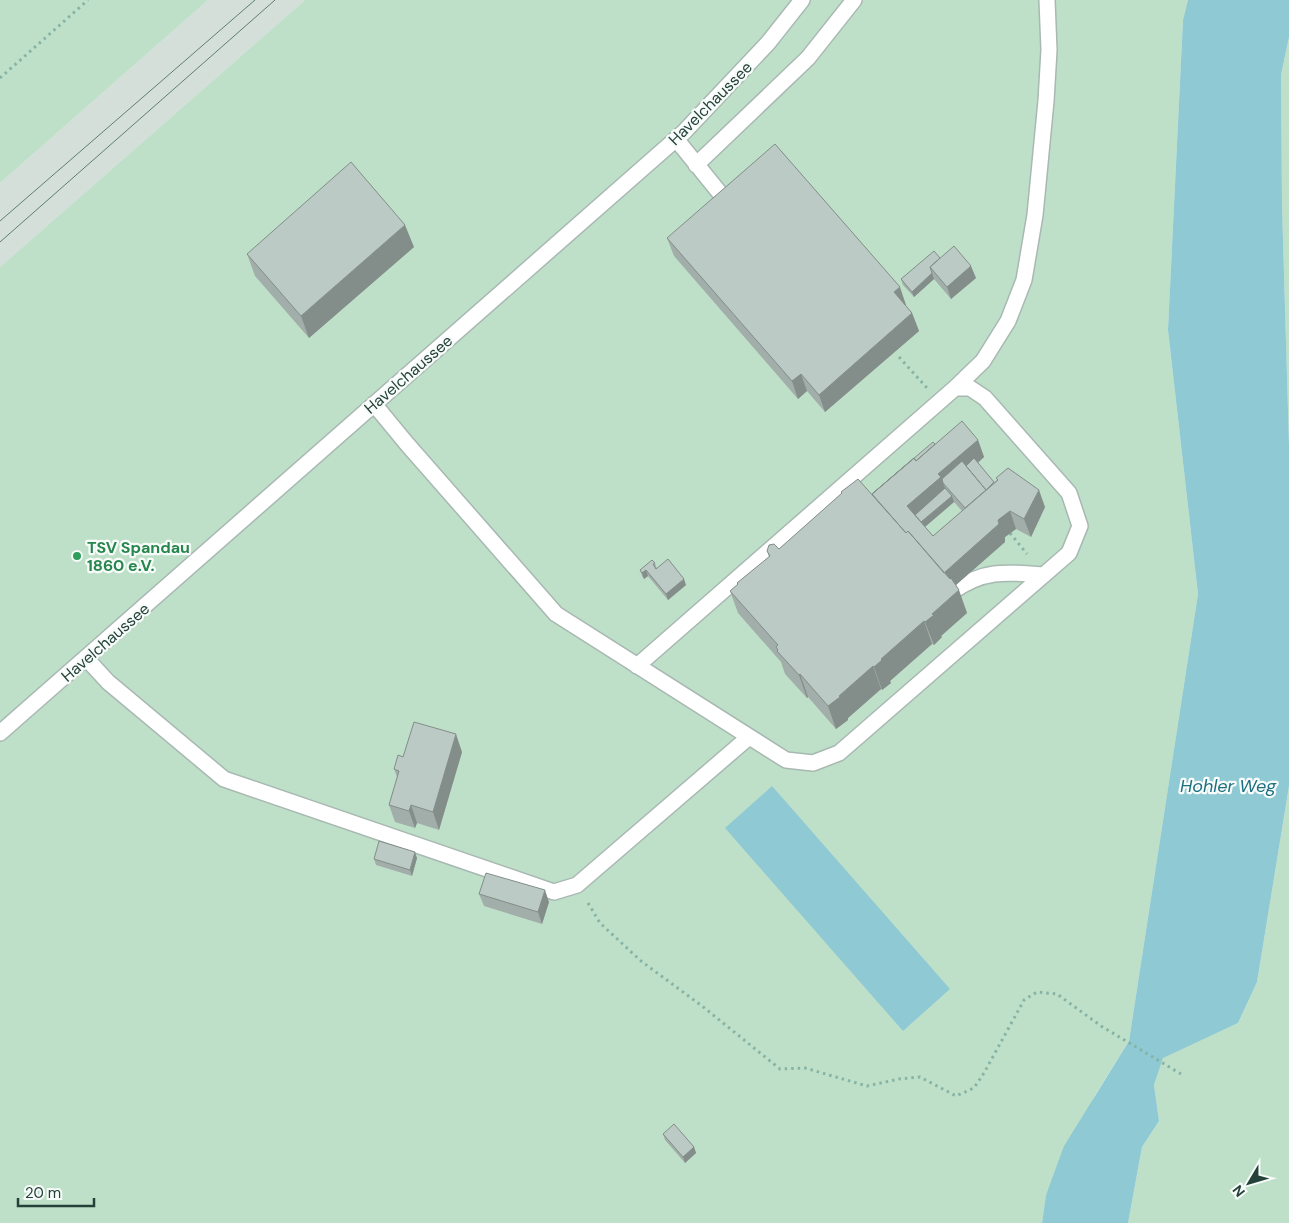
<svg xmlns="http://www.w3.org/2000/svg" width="1289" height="1223" font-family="'DM Sans',sans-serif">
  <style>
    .built { fill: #d4dfda }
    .green { fill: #bfe0c8 }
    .water { fill: #8ec9d4 }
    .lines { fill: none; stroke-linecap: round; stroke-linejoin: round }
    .minor-casing { stroke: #a8b8b2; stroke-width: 18 }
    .path { stroke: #86b3a5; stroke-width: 3; stroke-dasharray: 2.5 4; stroke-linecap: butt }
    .minor { stroke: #fff; stroke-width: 15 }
    .tram { stroke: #5f7d75; stroke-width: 1 }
    .wall { fill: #a1aea9; fill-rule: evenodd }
    .shaded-wall { fill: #838d89 }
    .building { fill: #bbcac4; stroke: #838d89 }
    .leisure-dot { fill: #2e9e5b; stroke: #f7fbf9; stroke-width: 2 }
    .labels { text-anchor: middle; stroke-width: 4.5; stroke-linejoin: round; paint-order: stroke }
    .street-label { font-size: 16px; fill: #24423a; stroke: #f7fbf9 }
    .leisure-label { font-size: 16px; font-weight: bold; fill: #27864d; stroke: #f7fbf9; text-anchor: start }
    .water-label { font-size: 18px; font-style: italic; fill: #1c6f80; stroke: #f7fbf9 }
  </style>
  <rect width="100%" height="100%" fill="#e6efeb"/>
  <path class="built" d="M208,0H305L0,267V183Z"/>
  <path class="green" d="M0,0H208L0,183Z
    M305,0H1188L1183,20L1168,330L1198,594L1129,1041L1095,1095L1046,1195L1042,1223H0V267Z
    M1289,37V445L1282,206L1281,75Z
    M1289,786V1223H1128L1142,1147L1159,1121L1154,1085L1163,1057L1238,1023L1257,982Z"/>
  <path class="water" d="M1188,0H1289V37L1281,75L1282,206L1289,445V786L1257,982L1238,1023L1163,1058L1154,1085L1159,1121L1142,1147L1128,1223H1042L1046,1195L1064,1146L1129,1041L1198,594L1168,330L1183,20Z
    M772,786L950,989L903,1031L725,828Z"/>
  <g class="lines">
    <defs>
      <path id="minor" d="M676,139L723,197
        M696,165L808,58L854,0
        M955,388L983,361L1008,321L1024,280L1035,215L1046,101L1049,50L1047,0
        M374,404L407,444L556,614L786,760L813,763L839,753L1069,553L1080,526L1069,493L985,398L970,388H955L637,666
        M952,592C983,569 1007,572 1044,575
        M86,658L108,682L224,779L554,892L577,885L749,737
        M0,733L684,132L768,43L802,0"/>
    </defs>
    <use href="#minor" class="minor-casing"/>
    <path class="path" d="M0,78L88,0
      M899,357L927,388
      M1010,533L1027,554
      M588,903L600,923L641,961L702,1006L780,1069L805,1068L867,1086L899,1079L920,1077L956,1096L974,1088L984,1073L1024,1000L1037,992L1057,994L1101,1026L1181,1074"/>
    <use href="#minor" class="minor"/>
    <path class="tram" d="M0,221L255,0
      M0,242L275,0"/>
  </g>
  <path class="wall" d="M667,238L906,305H905L912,313L919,331L825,412L807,391L798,399L674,256Z
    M414,247L309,338L255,276L247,254Z
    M940,258L976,278L951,299L934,279L914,297L903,285L901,279Z
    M978,440L984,457L978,463L994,482L997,480L996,478L1045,507L1031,537L1016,529L1005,537V542L956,585L967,613L941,636L942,637L934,645L932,644L890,681L891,683L882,690L881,689L848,718V720L836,729L808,697L807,698L785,674L781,662L738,613L730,591L737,585V583L769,557L767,551L779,549L841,494V492L872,494L935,444ZM954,502L962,511L933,536L925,527Z
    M655,563L657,569L686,585L668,600L648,576L644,579L642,576L640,570Z
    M462,752L439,830L417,823L415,828L395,822L389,805L397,777L394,769L403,757Z
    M417,858L412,876L376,865L374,859Z
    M479,894L549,902L542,924L484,906Z
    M663,1134L694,1147L696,1153L685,1163L665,1140Z"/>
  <path class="shaded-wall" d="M405,225L414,247L309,338L301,316Z
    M971,266L976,278L951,299L947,287Z
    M932,273L934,279L914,297L912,292Z
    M900,287L906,305L900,310L894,292Z
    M912,313L919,331L825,412L819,395Z
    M801,374L807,391L798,399L792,381Z
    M978,440L984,457L968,471L943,483L948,494L911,518L907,506L938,474Z
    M1039,490L1045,507L1031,537L1024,519Z
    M952,496L954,502L920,531L918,525Z
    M1010,511L1016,529L1005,537V542L949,591L942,574L998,520Z
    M646,570L648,576L644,579L642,573Z
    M684,579L686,585L668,600L666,594Z
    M959,590L967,613L941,636L942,637L934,645L925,622L932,614Z
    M924,621L932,644L890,681L891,683L882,690L874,667L881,659Z
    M873,666L881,689L848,718V720L836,729L828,706Z
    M800,674L808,697L807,698L799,675Z
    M456,734L462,752L439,830L433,812Z
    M411,805L417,823L415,828L409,811Z
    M415,852L417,858L412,876L410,870Z
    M545,890L549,902L542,924L538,912Z
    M694,1147L696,1153L685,1163L683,1157Z"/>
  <path class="building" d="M775,144L900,287L894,292L912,313L819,395L801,374L792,381L667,238Z
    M351,162L405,225L301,316L247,254Z
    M954,246L971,266L947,287L930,267Z
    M934,251L940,258L930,267L932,273L912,292L901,279Z
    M962,421L978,440L938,474L941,477L907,506L933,536L998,480L996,478L1008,468L1039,490L1024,519L1010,511L998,520L999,524L944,573L908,531L906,533L872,494L914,458L916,461Z
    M933,442L935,444L916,461L914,458L872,494Z
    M974,458L994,482L986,490L966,466Z
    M962,461L986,490L965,508L943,483L942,479Z
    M858,479L906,533L908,531L950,579L951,578L959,590L932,614L934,615L925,622L924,621L881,659L882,660L874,667L873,666L839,696L840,697L828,706L800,674L799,675L777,651L778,650L776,647L778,645L730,591L738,584L737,583L770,556L767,551L769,545L774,544L779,549L842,493L841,492Z
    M945,488L952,496L921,522L915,515Z
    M668,559L684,579L666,594L646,570L642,573L640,570L652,560L655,563L653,564L656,569Z
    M414,722L456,734L433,812L411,805L409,811L389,805L399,771L394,769L398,755L403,757Z
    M379,841L415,852L410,870L374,859Z
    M486,873L545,890L538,912L479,894Z
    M674,1124L694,1147L683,1157L663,1134Z"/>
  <circle class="leisure-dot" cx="77" cy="556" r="5"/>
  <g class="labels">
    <g class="street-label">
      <text transform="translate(710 103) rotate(-45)" y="6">Havelchaussee</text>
      <text transform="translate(408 374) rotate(-41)" y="6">Havelchaussee</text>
      <text transform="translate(105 642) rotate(-41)" y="6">Havelchaussee</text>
    </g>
    <g class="leisure-label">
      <text x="87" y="553">TSV Spandau<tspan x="87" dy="18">1860 e.V.</tspan></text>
    </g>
    <g class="water-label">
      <text x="1228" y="792">Hohler Weg</text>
    </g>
  </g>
  <g transform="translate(1249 1183) rotate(232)" stroke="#f7fbf9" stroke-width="4" paint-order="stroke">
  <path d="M0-4L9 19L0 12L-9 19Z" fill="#24423a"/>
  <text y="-8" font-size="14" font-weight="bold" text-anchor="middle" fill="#24423a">N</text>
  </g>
  <path d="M18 1198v8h76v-8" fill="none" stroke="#24423a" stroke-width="2.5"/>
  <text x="25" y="1198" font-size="15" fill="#24423a" stroke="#f7fbf9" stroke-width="4" paint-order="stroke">20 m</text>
</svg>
